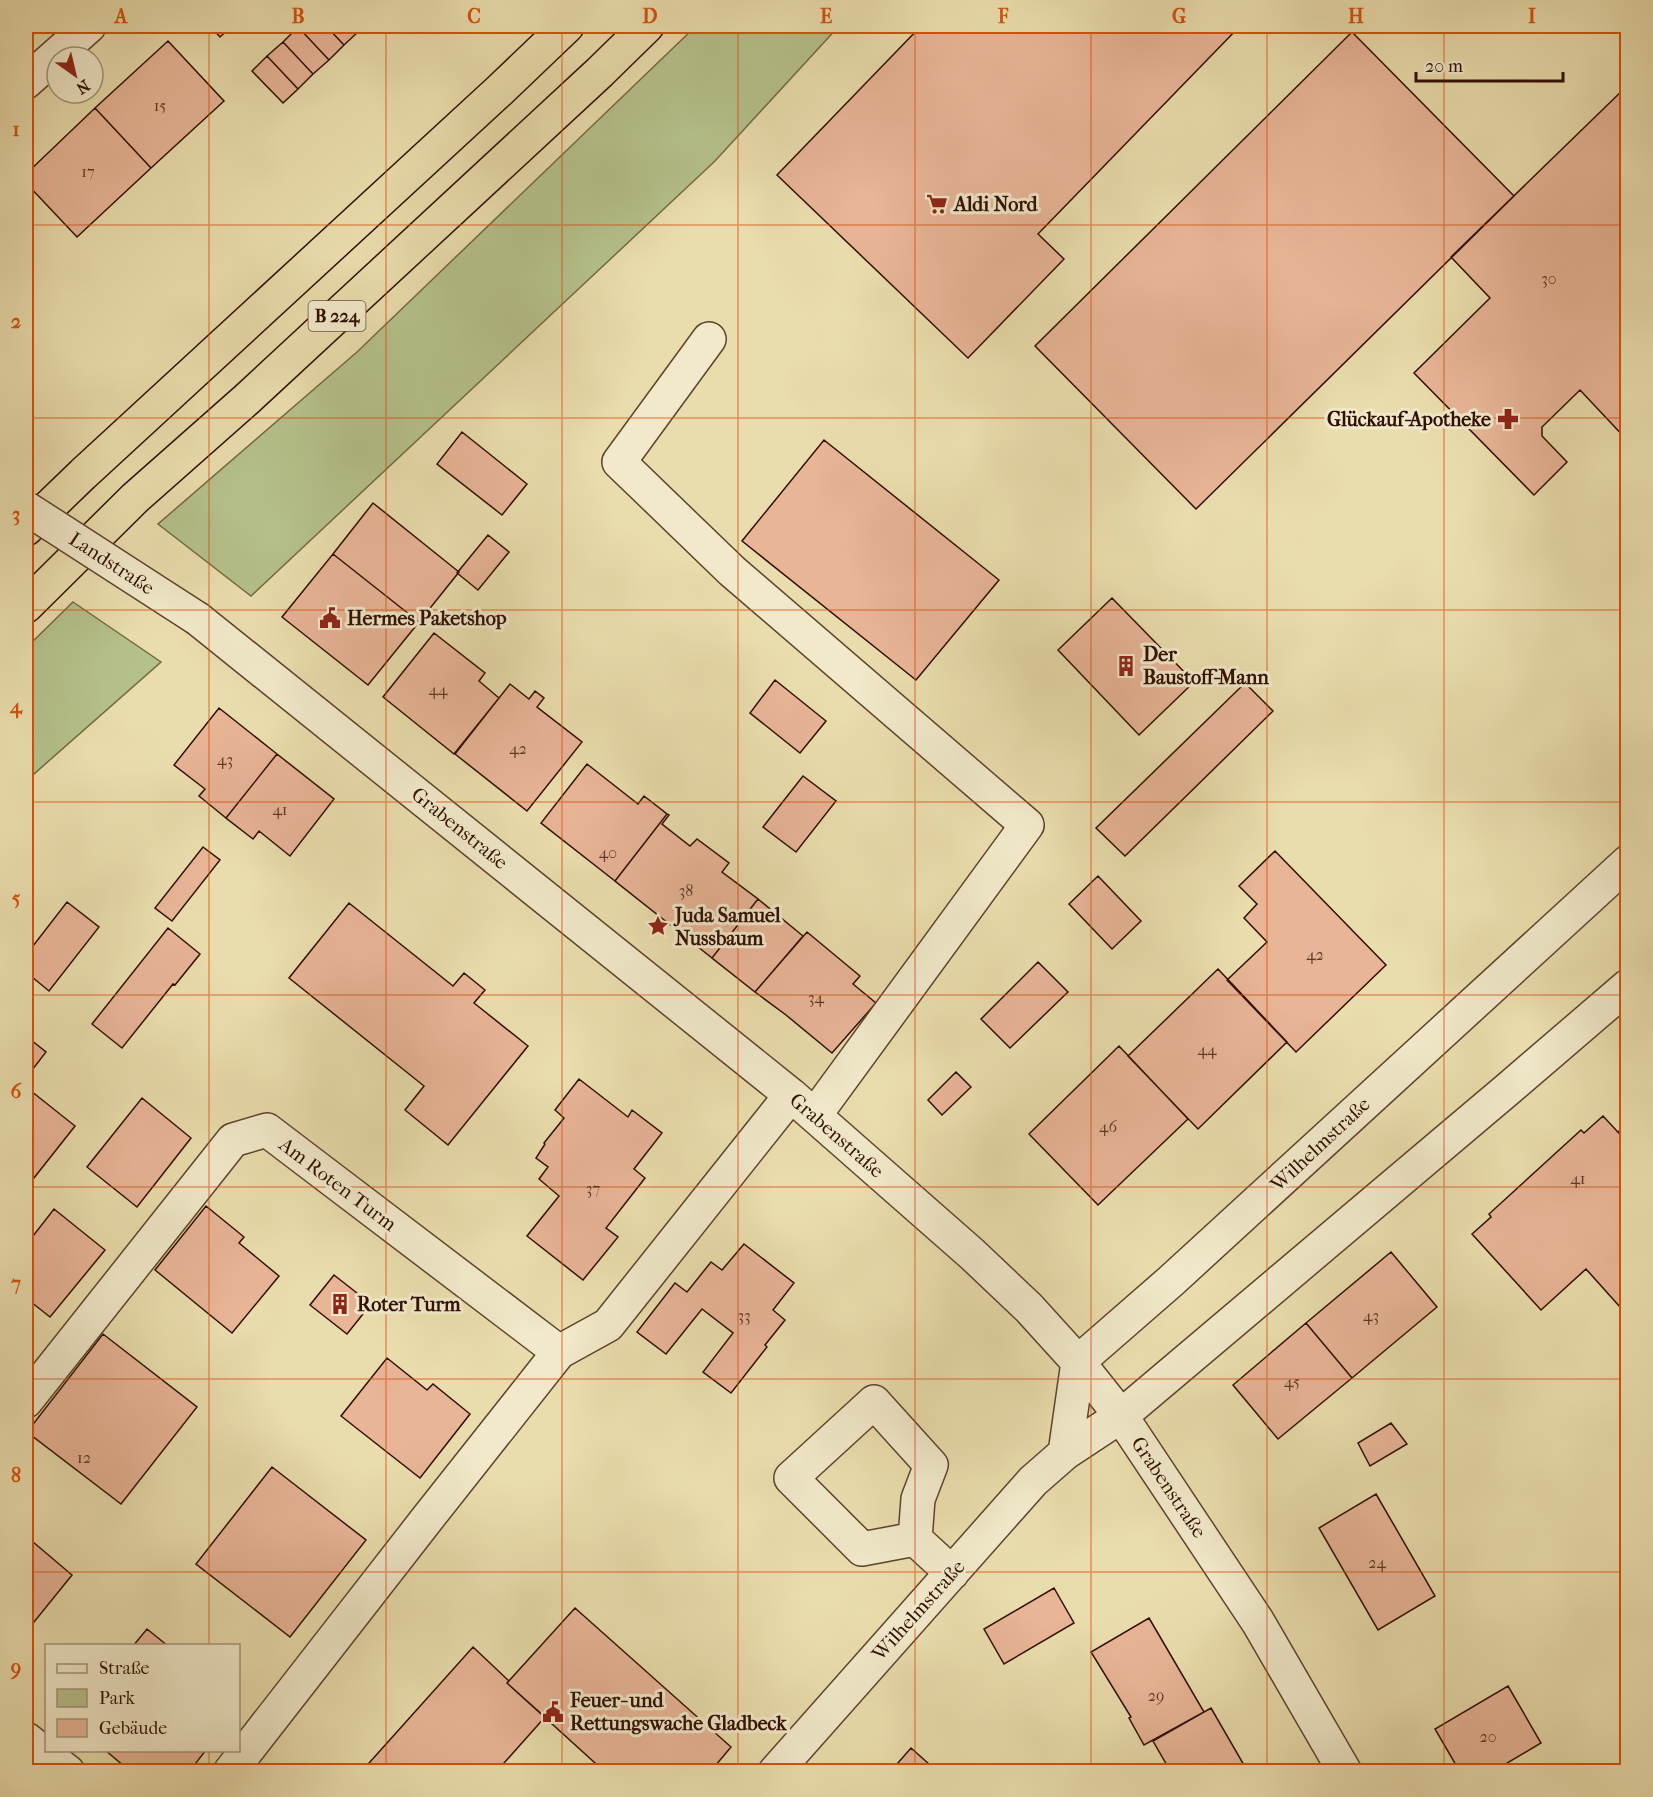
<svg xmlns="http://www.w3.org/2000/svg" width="1653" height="1797" font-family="'IM FELL French Canon',serif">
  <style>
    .green { fill: #b5c18b; stroke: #726846; stroke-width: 1.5 }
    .building { fill: #e8b597; stroke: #300f01; stroke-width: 1.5 }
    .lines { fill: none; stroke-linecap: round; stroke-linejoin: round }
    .minor-casing { stroke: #5e422c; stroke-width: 36 }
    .highway-casing { stroke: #300f01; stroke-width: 36 }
    .minor { stroke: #f1e9ca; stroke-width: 33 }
    .highway { stroke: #eaddad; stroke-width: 33 }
    .minor-bridge-casing { stroke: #5e422c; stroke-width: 36; stroke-linecap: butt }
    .minor-bridge { stroke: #f1e9ca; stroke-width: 33 }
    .grid { fill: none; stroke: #d6520b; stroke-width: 1.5; stroke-opacity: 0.55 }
    .labels { text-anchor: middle; stroke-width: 6; stroke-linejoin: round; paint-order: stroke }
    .number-label { font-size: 16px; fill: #5e3826 }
    .shield { fill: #f1e9ca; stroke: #6a503d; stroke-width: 1.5 }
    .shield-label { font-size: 18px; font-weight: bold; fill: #300f01 }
    .poi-label { font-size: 20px; font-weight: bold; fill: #300f01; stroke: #f1e9ca; text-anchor: start }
    .street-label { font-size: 20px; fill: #300f01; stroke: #f1e9ca }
    .neatline { fill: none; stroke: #d6520b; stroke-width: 2 }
    .grid-label { font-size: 20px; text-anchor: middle; font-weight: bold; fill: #d6520b }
  </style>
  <rect width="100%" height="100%" fill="#eaddad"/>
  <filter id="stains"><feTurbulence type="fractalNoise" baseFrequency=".00333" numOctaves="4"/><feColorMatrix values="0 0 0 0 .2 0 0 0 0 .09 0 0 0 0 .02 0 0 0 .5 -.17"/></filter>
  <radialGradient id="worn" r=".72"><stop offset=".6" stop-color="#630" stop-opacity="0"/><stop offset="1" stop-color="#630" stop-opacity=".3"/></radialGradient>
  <path class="green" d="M696,26H839L715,161L251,596L158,524L357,352Z
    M73,602L161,662L26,781V648Z"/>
  <path class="building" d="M210,26H232L220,37Z
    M300,26H326L344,45L329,60L298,27Z
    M326,26H354L359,31L344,45Z
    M921,26H1240L1038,234L1064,259L968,358L777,175Z
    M298,27L329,60L313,74L283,42Z
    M1352,32L1514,196L1196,509L1035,346Z
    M168,41L224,101L151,168L95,108Z
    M283,42L313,74L298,89L267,56Z
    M267,56L298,89L283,103L252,71Z
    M1628,85V441L1580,390L1542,427V436L1567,462L1534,495L1414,373L1490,298L1451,257Z
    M95,108L151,168L77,237L26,183V174Z
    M462,432L527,484L502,515L437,464Z
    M824,440L999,580L916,680L742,541Z
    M373,503L459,572L419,622L333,554Z
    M488,535L509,552L478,590L457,573Z
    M333,554L419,622L368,685L282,617Z
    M1112,598L1194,682L1139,735L1058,650Z
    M434,633L485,673L479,681L499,698L454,754L383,697Z
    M775,680L826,721L800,753L750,713Z
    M1245,683L1273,711L1125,856L1096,828Z
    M510,684L529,699L535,691L544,698L537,707L582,742L527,811L455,754Z
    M219,708L277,754L226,818L199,796L205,789L174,765Z
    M277,754L334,799L290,856L259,831L253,839L226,818Z
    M587,764L638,804L644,796L667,814L615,881L541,823Z
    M803,776L836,801L796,852L763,827Z
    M667,814L669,815L662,824L690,846L697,839L729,863L722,872L758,899L712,958L615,881Z
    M203,847L220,860L172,921L155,908Z
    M1275,851L1386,965L1296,1052L1227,980L1267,942L1244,918L1257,904L1239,886Z
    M1098,876L1141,921L1112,949L1069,904Z
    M758,899L803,936L755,992L712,958Z
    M67,902L99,927L49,991L26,972V955Z
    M349,903L453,986L464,973L485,990L474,1003L528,1046L448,1145L405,1110L424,1086L289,978Z
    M168,928L200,954L175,985L173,984L122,1048L92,1024Z
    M807,932L860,976L853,984L876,1003L832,1053L786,1015L755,992Z
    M1038,962L1068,992L1010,1048L981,1019Z
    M1218,969L1287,1042L1198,1129L1128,1056Z
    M26,1036L46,1052L26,1078Z
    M1119,1046L1188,1119L1098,1205L1029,1134Z
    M956,1072L971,1087L942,1115L928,1100Z
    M579,1079L628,1117L632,1110L662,1133L634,1169L645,1178L606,1228L618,1237L583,1280L527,1236L559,1196L539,1179L548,1167L536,1158L545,1144L544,1143L564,1118L555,1110Z
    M26,1087L75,1126L26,1188Z
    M142,1098L191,1138L137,1207L87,1167Z
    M1603,1116L1628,1143V1301L1620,1307L1586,1269L1541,1310L1472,1234L1491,1217L1489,1214L1581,1130L1584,1133Z
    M1628,1124V1143L1618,1132Z
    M206,1206L244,1237L239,1243L279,1276L232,1333L155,1270Z
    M54,1209L105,1250L50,1317L26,1298V1245Z
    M744,1244L794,1283L773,1310L785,1320L765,1345L767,1347L731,1393L703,1372L733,1333L702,1309L666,1354L637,1332L675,1283L687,1292L711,1262L722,1270Z
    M1391,1252L1437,1307L1352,1378L1306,1323Z
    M334,1275L371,1304L347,1334L310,1305Z
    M1306,1323L1352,1378L1278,1439L1233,1385Z
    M103,1334L197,1407L121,1504L27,1432Z
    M387,1358L427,1390L433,1384L470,1414L420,1478L341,1416Z
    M1391,1423L1407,1444L1370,1466L1358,1443Z
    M272,1467L366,1540L290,1637L196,1564Z
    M1376,1494L1435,1596L1378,1630L1319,1528Z
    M26,1536L72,1575L26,1632Z
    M1054,1588L1074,1623L1004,1664L984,1629Z
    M575,1608L731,1747L710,1772H605L507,1683Z
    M1149,1618L1204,1712L1144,1745L1129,1718L1131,1717L1091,1652Z
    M147,1629L168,1646H133Z
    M473,1647L509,1681L507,1683L545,1717L496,1772H361Z
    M1508,1686L1541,1743L1492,1772H1460L1435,1729Z
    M1211,1708L1248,1772H1173L1170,1766L1168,1767L1153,1741Z
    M911,1748L938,1772H890Z
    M105,1750H206L189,1772H131Z"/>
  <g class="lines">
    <defs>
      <path id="minor" d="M26,82L89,26
        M709,339L619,462L732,571L1027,825L815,1115
        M198,619L791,1095L972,1254L1029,1308L1078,1362L1121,1416L1258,1622L1345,1772
        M559,1352L608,1325L791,1095
        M26,1401L233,1140L267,1130L559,1352L427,1519L230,1772
        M1065,1453L1078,1362L1171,1281L1628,862
        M915,1539L862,1549L791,1478L874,1402L931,1465L918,1499L915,1539L952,1573
        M26,1739L68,1772
        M775,1772L1033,1481L1065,1453L1121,1416L1508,1089L1628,986"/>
      <path id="highway" d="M26,529L83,474L499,91L567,26
        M26,606L135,498L247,399L600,72L647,26"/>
    </defs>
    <use href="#minor" class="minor-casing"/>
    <use href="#highway" class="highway-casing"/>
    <use href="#minor" class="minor"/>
    <use href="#highway" class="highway"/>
    <defs>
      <path id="minor-bridge" d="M26,508L198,619"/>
    </defs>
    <use href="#minor-bridge" class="minor-bridge-casing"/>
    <use href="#minor-bridge" class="minor-bridge"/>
  </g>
  <path class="grid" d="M209,26V1646M386,26V1772M562,26V1772M738,26V1772M915,26V1772M1091,26V1772M1267,26V1772M1444,26V1772M26,225H1628M26,418H1628M26,610H1628M26,802H1628M26,995H1628M26,1187H1628M26,1379H1628M26,1572H1628M209,1750V1772"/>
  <defs>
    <symbol id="supermarket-bare" viewBox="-9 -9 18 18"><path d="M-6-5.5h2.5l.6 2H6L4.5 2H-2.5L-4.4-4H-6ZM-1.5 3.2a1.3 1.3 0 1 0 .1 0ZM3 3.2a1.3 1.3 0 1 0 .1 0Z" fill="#8f2418" stroke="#f1e9ca" stroke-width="2.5" paint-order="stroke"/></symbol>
    <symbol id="pharmacy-bare" viewBox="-9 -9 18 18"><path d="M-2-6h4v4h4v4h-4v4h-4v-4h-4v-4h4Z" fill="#8f2418" stroke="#f1e9ca" stroke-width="2.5" paint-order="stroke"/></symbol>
    <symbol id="civic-bare" viewBox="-9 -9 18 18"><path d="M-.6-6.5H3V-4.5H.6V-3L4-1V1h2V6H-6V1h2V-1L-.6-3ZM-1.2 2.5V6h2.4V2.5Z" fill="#8f2418" stroke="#f1e9ca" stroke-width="2.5" paint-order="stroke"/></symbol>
    <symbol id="building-bare" viewBox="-9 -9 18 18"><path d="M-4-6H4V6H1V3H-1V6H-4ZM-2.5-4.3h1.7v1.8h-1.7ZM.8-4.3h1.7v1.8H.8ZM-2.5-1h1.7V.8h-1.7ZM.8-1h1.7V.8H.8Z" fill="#8f2418" stroke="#f1e9ca" stroke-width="2.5" paint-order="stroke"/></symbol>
    <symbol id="sight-bare" viewBox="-9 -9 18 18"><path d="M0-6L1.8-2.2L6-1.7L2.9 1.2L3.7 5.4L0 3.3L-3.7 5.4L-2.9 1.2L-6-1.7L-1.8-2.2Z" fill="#8f2418" stroke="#f1e9ca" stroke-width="2.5" paint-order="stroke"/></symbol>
  </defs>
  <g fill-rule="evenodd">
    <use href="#supermarket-bare" x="922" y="189" width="30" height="30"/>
    <use href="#pharmacy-bare" x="1493" y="404" width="30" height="30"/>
    <use href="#civic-bare" x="315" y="603" width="30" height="30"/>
    <use href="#building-bare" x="1111" y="651" width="30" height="30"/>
    <use href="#sight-bare" x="643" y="911" width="30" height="30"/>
    <use href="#building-bare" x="325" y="1289" width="30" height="30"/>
    <use href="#civic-bare" x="538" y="1697" width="30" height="30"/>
  </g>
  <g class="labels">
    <g class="number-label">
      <text x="160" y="111">15</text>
      <text x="88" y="177">17</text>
      <text x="1549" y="284">30</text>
      <text x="438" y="695">44</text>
      <text x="518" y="754">42</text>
      <text x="225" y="765">43</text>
      <text x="280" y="815">41</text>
      <text x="608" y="858">40</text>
      <text x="686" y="896">38</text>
      <text x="1315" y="960">42</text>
      <text x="816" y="1003">34</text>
      <text x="1207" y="1055">44</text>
      <text x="1108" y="1132">46</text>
      <text x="1578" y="1184">41</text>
      <text x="593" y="1194">37</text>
      <text x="744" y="1321">33</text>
      <text x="1371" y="1321">43</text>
      <text x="1292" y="1387">45</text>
      <text x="84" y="1463">12</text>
      <text x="1377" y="1568">24</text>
      <text x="1156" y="1701">29</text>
      <text x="1488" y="1742">20</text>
    </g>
    <rect class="shield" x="308.5" y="301" width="57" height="30" rx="4.5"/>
    <g class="shield-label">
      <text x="337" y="322">B 224</text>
    </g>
    <g class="poi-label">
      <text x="954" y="211">Aldi Nord</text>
      <text x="1491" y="426" text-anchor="end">Glückauf-Apotheke</text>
      <text x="347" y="625">Hermes Paketshop</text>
      <text x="1143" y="661">Der<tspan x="1143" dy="23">Baustoff-Mann</tspan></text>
      <text x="675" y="922">Juda Samuel<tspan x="675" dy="23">Nussbaum</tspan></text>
      <text x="357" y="1311">Roter Turm</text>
      <text x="570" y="1707">Feuer- und<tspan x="570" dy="23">Rettungswache Gladbeck</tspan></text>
    </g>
    <g class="street-label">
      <text transform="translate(112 563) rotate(33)" y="7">Landstraße</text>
      <text transform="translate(460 828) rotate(39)" y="7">Grabenstraße</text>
      <text transform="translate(837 1135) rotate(41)" y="7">Grabenstraße</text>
      <text transform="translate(1320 1144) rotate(-43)" y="7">Wilhelmstraße</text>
      <text transform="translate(338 1184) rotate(37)" y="7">Am Roten Turm</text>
      <text transform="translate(1169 1487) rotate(56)" y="7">Grabenstraße</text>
      <text transform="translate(918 1610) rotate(-48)" y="7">Wilhelmstraße</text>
    </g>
  </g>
  <rect width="1653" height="1797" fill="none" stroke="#eaddad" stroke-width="66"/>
  <rect x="45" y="1644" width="195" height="108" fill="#f1e9ca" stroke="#a4927a" stroke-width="1.5"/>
  <rect x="57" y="1664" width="30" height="9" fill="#f1e9ca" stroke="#a4927a" stroke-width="1.5"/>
  <text x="99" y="1674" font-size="18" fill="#300f01">Straße</text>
  <rect x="57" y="1689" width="30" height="18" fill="#b5c18b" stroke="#a4927a" stroke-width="1.5"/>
  <text x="99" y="1704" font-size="18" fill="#300f01">Park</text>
  <rect x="57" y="1719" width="30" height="18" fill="#e8b597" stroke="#a4927a" stroke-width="1.5"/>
  <text x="99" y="1734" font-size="18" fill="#300f01">Gebäude</text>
  <g transform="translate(75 75) rotate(146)"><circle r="28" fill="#f1e9ca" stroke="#a4927a" stroke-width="1.5"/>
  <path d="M0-4.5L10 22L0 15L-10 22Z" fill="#8f2418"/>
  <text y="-9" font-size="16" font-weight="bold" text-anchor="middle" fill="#300f01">N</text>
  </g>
  <path d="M1416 72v9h147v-9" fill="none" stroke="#300f01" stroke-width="3"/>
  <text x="1425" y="72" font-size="18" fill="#300f01" stroke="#f1e9ca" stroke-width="4.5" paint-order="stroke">20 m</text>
  <rect x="33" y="33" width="1587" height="1731" class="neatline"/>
  <g class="grid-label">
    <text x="121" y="23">A</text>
    <text x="298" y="23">B</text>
    <text x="474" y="23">C</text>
    <text x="650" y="23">D</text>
    <text x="826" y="23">E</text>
    <text x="1003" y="23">F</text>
    <text x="1179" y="23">G</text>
    <text x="1356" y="23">H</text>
    <text x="1532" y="23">I</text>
    <text x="16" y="136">1</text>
    <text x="16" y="328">2</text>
    <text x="16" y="521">3</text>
    <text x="16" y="713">4</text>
    <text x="16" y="905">5</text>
    <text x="16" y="1098">6</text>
    <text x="16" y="1290">7</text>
    <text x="16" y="1482">8</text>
    <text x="16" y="1675">9</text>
  </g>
  <rect width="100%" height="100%" filter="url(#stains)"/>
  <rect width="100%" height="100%" fill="url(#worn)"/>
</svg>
